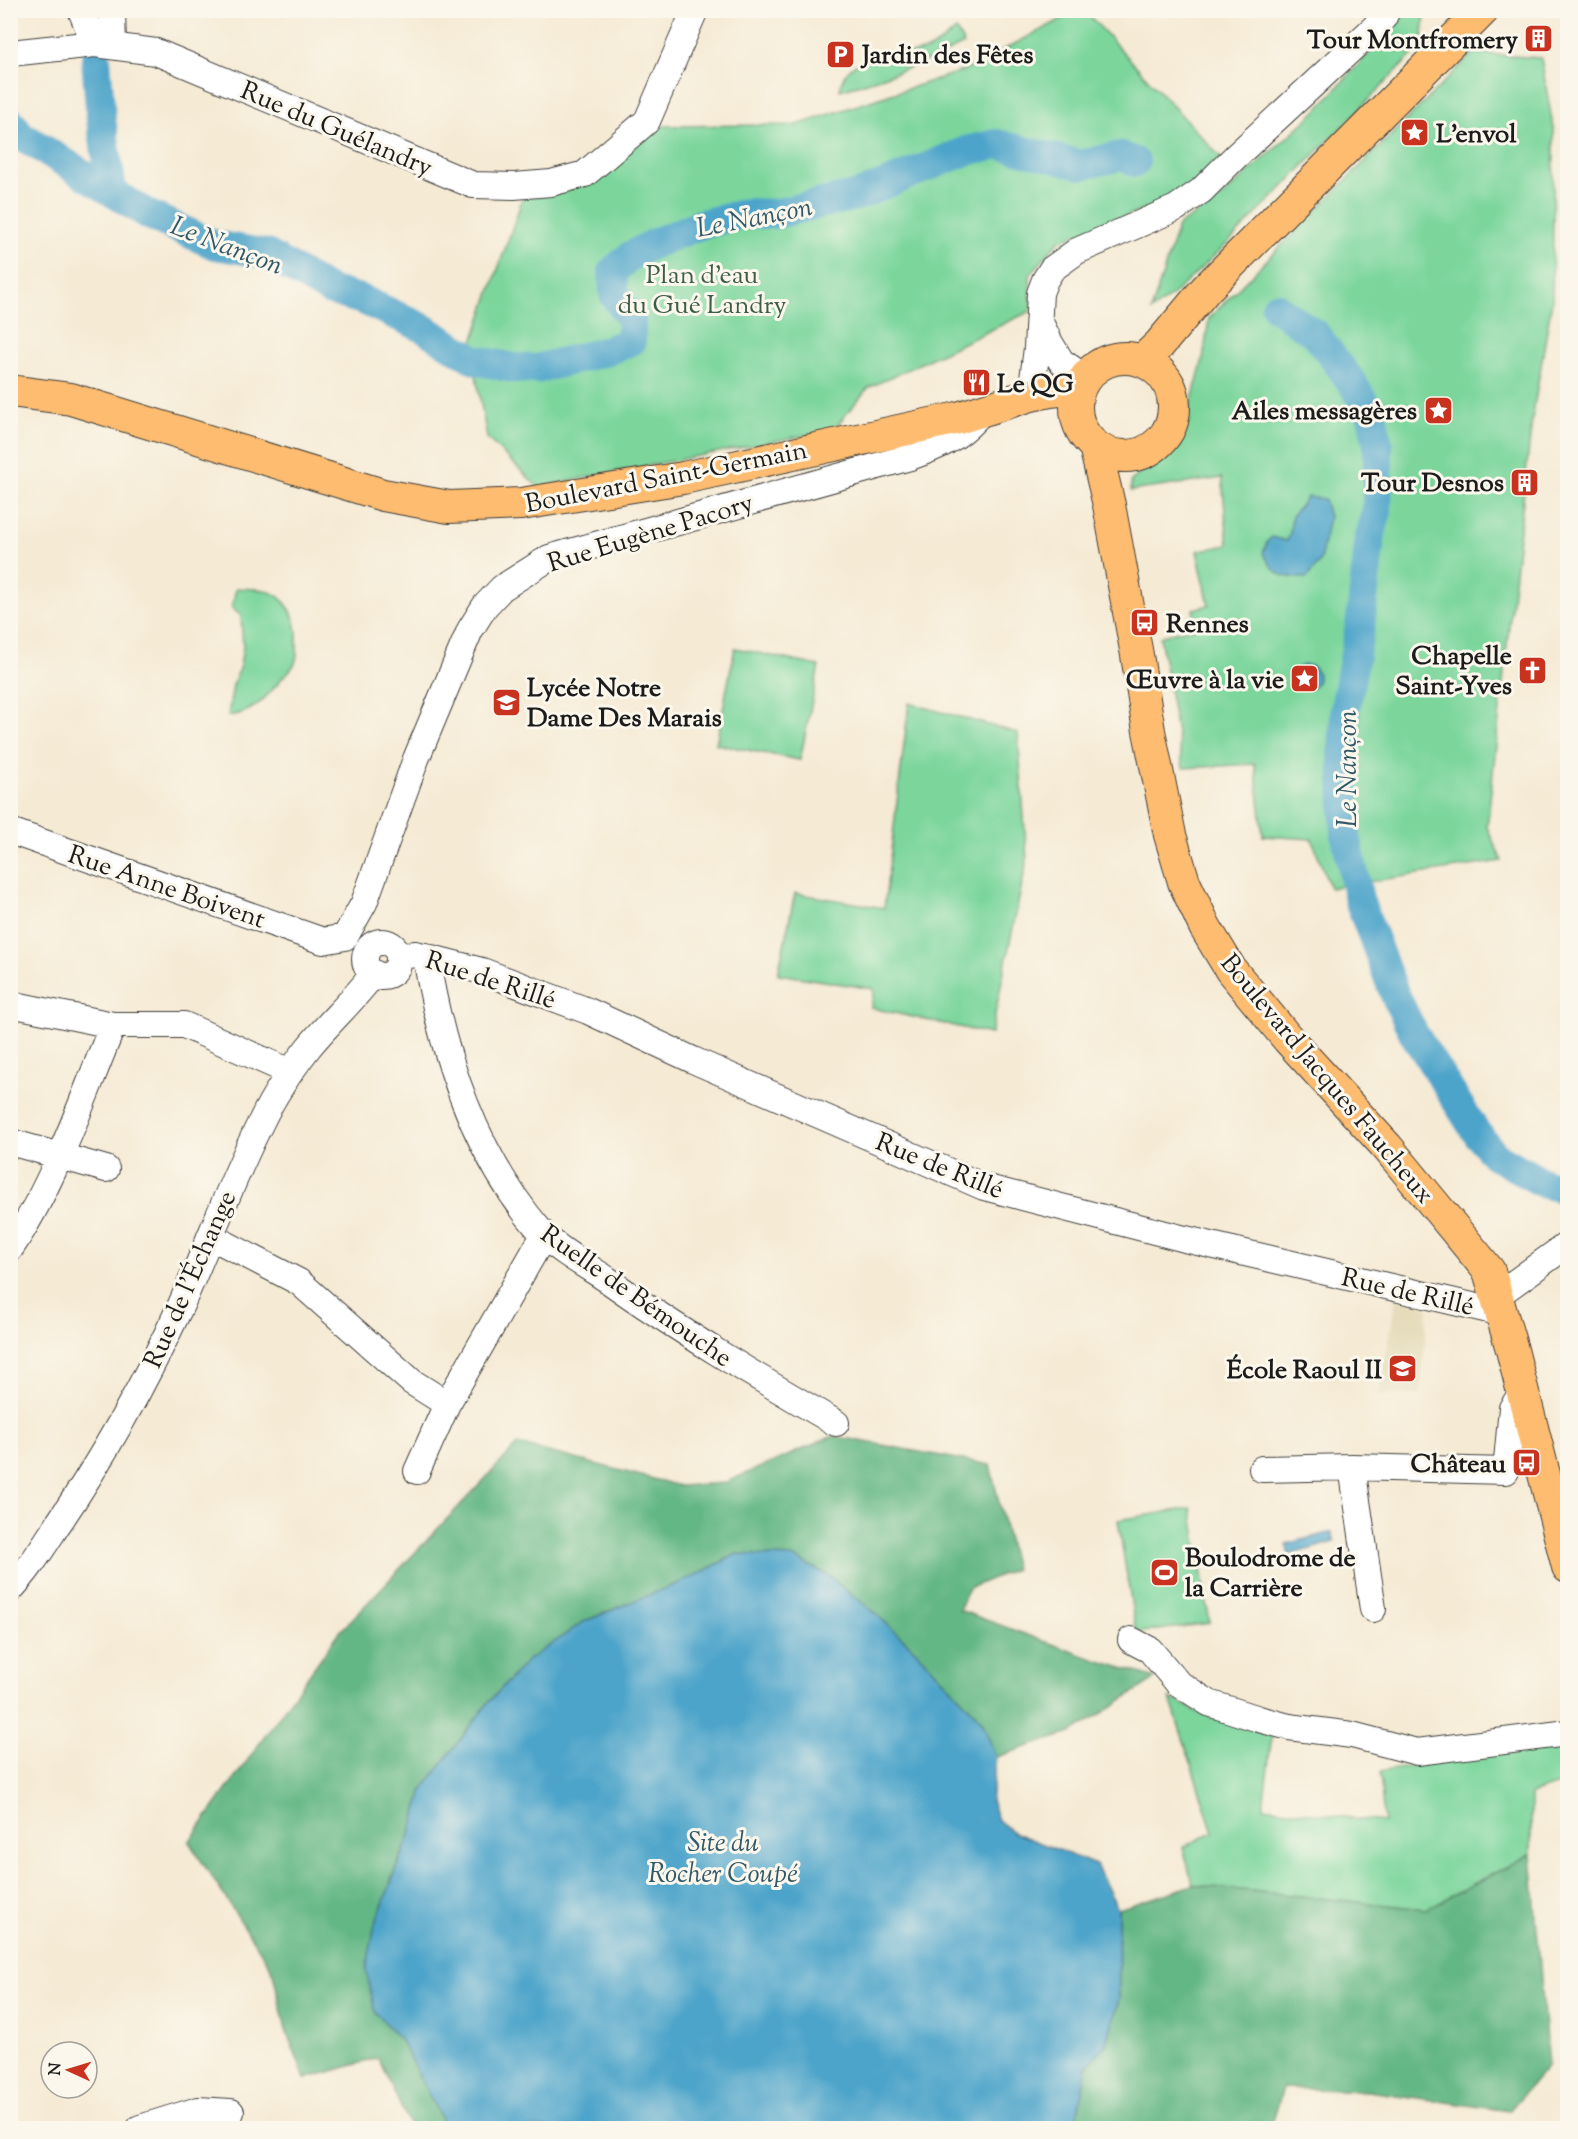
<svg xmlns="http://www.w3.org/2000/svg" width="1578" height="2139" font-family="'Sorts Mill Goudy',serif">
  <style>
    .built { fill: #e5dbba }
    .green { fill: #7bd69c; stroke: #4c795c; stroke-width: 1.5 }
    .forest { fill: #64b784; stroke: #406a50; stroke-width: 1.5 }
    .water { fill: #4da4ca; stroke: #346073; stroke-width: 1.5 }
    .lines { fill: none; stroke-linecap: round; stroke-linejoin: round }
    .river { stroke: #4da4ca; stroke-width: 30 }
    .minor-casing { stroke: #3d3b38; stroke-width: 28 }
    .major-casing { stroke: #3d3b38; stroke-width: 34 }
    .minor { stroke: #fff; stroke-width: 26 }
    .major { stroke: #fdbc70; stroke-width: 32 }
    .labels { text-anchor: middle; stroke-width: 6; stroke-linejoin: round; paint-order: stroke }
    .poi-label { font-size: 26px; font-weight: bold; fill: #1c1c1c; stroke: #fbf7ec; text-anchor: end }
    .street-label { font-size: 26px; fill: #1c1c1c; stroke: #fbf7ec }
    .park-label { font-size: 26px; fill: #3d5d49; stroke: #fbf7ec }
    .water-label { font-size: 27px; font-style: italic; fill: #32596a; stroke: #fbf7ec }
  </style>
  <rect width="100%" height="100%" fill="#fbf7ec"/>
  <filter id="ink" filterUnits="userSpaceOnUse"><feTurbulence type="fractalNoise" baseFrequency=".0167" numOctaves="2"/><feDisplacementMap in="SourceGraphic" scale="12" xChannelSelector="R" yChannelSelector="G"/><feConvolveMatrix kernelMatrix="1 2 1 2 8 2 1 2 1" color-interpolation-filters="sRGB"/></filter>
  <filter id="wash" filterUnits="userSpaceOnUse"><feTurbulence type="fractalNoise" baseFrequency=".008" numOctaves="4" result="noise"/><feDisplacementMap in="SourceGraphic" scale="24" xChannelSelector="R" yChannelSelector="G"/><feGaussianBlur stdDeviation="1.35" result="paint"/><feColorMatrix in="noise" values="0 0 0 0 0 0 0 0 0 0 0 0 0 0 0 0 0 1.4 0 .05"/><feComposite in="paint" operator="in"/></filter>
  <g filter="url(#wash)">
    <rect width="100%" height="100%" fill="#f5ead4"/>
    <path class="built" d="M1396,1299L1428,1307L1420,1395H1379Z"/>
    <path class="green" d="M1077,11H1085L1223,160L1184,195L1059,241L1030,275L1031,311L868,388L833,430L538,487L487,438L471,347L523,197L655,126L797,125L965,70Z
      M1397,11H1424L1425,14L1422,45L1232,239L1174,294L1151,311L1178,226L1220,198L1314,113L1395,25Z
      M956,30L964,44C924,64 883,78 840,90C846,45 899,62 929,49C939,45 948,36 956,30Z
      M1473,53L1541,58L1554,132L1552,301L1532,419L1487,827L1502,861L1330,888L1312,839L1263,836L1255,764L1183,768L1160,637L1178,631L1196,628L1193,609L1209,605L1197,551L1228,545L1222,478L1131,491V481L1181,440L1203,359L1209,318Z
      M236,588C245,589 255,588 264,590C287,596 298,618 297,640C297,647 298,657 295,663C293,668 287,673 283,677C268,696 253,714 228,716L233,685L240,666L243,647L241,616L232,608Z
      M735,648L819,666L800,760L716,744Z
      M909,703L1018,733L1027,860L991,1034L871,1008L874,989L778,974L795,893L884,908Z
      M1191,1508L1210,1623L1136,1633L1118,1520Z
      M1170,1698L1204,1715L1272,1734L1263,1807L1384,1822L1380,1772L1520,1745L1567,1746V1782L1531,1794V1854L1426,1909L1193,1885L1183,1847L1213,1832Z"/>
    <path class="forest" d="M833,1436L990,1465L1015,1569L969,1588L959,1610L1093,1659L1156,1678L1073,1732L996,1757L982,1721L916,1651L874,1612L826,1574L792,1557L737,1554L686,1580L585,1621L527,1661L488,1703L423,1789L410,1835L391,1879L375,2012L400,2039L446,2128H409V2124L378,2058L305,2079L286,2030L272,1969L189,1842L338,1634L518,1444L680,1486L724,1483Z
      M1531,1854L1548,2065L1509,2111L1368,2091L1283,2088L1271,2128H1075L1087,2066L1107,2043L1119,1999L1118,1909L1193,1885L1426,1909Z"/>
    <path class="water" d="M1307,497L1324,499L1329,517L1320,561L1307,578C1280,578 1276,576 1263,553L1267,542L1272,537L1287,541L1290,533L1292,516Z
      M1294 677a12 12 0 1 1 24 0a12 12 0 1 1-24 0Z
      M1332,1532L1335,1542L1289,1555L1286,1544Z
      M737,1554L792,1557L826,1574L874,1612L916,1651L982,1721L996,1757L991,1801L998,1820L1013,1832L1096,1865L1118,1909L1119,1999L1107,2043L1087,2066L1075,2128H446L400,2039L375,2012L366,1970L375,1924L410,1835L423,1789L488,1703L527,1661L585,1621L686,1580Z"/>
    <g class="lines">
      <path class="river" d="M96,60L101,119L112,191
        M10,121L22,136L149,215L215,245L267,254L329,290L363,300L421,327L475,360L513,368L536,369L607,351L631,341V318L614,295L613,271L632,255L655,243L702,224L747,213L774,214L859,195L966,151L997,144L1081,165L1121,156L1135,162
        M1276,307L1316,335L1348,377L1372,415L1378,446L1377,510L1370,537L1360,626L1345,710L1343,753L1346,836L1359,900L1395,995L1414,1034L1476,1132L1494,1155L1545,1184L1568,1189"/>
    </g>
  </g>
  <g filter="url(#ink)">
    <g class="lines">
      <defs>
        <path id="minor" d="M81,10L95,44
          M112,10L113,46
          M10,53L95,44L156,52L473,185L514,186L551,183L585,174L647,121L695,10
          M1039,320L1050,343L1061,361L1085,378
          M1031,395L1037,348L1040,293L1045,280L1052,269L1077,251L1176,208L1201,191L1237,155L1374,28L1384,17L1387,10
          M10,831L323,941L345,937L364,903L416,759L470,630L485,606L502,588L549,558L910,457C938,447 957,439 977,417
          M365 959a17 17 0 1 1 34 0a17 17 0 1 1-34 0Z
          M399,956L416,954L482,971L588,1011L693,1060L984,1187L1185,1239L1502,1313
          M426,956C442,1055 475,1156 542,1233C554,1247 588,1267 605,1278C679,1331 757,1377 836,1423
          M10,1004L113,1025H184L290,1072
          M10,1142L106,1169
          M210,1236L299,1282L412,1382L447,1404
          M10,1249C54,1185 83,1097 113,1025
          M1498,1295L1568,1244
          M1352,1467L1373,1609
          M1262,1469L1352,1467L1506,1471L1512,1408L1523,1391
          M417,1471L447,1404L544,1235
          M10,1590C29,1570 43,1547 58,1524C104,1456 145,1382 180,1307C208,1245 231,1181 262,1120C274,1095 291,1070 308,1048C329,1022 354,1000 374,973
          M1131,1640L1150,1650L1178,1683L1209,1703L1259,1719L1289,1727L1352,1735L1417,1752L1568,1733
          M140,2128L198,2110L231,2112"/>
        <path id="major" d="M1076 407a49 49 0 1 1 98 0a49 49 0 1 1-98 0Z
          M1143,360L1159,345L1206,289L1483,10
          M10,391L71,399L383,495L449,507L521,504L683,478L958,418L1031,395L1050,391L1079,388
          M1095,446L1109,505L1137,655L1149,731L1170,835L1184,882L1205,927L1231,970L1288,1039L1387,1147L1489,1271L1511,1346L1568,1567"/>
      </defs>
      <use href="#minor" class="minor-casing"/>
      <use href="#major" class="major-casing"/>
      <use href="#minor" class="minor"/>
      <use href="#major" class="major"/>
    </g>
  </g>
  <defs>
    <symbol id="building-square" viewBox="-11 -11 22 22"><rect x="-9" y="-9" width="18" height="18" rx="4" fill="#c8321e" stroke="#fbf7ec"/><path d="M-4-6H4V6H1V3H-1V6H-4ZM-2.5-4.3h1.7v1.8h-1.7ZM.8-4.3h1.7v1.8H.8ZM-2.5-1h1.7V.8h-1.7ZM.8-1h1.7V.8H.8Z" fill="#fff"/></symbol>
    <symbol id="parking-square" viewBox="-11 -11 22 22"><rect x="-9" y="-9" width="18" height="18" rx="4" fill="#c8321e" stroke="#fbf7ec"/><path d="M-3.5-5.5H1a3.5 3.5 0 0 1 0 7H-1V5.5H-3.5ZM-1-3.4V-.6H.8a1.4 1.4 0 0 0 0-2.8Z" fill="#fff"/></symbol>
    <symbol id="sight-square" viewBox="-11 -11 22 22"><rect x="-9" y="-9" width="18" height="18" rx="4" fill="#c8321e" stroke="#fbf7ec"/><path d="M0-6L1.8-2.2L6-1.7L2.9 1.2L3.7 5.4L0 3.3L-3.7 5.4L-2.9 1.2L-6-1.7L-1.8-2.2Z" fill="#fff"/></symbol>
    <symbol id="restaurant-square" viewBox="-11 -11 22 22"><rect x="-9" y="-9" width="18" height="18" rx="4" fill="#c8321e" stroke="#fbf7ec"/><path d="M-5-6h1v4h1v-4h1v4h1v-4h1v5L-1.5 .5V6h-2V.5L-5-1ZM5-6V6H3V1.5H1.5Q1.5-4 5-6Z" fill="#fff"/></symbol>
    <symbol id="bus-square" viewBox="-11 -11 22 22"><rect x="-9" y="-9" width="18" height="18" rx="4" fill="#c8321e" stroke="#fbf7ec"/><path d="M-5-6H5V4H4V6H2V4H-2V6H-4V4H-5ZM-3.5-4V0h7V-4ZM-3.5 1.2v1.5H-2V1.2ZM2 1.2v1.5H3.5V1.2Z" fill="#fff"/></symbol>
    <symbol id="church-square" viewBox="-11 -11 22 22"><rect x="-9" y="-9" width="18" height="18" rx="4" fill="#c8321e" stroke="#fbf7ec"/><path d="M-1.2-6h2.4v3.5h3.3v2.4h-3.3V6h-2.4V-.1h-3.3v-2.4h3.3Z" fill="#fff"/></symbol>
    <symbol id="school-square" viewBox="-11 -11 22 22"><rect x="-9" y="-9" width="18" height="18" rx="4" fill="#c8321e" stroke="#fbf7ec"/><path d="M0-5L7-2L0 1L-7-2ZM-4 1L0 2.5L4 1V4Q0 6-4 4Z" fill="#fff"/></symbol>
    <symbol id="stadium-square" viewBox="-11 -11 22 22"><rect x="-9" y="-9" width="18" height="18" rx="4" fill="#c8321e" stroke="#fbf7ec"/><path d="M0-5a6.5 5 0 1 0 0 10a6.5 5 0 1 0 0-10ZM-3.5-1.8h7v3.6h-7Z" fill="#fff"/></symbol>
  </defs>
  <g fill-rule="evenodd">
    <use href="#building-square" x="1522" y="22" width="33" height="33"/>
    <use href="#parking-square" x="824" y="38" width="33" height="33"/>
    <use href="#sight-square" x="1398" y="116" width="33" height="33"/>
    <use href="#restaurant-square" x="960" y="366" width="33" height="33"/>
    <use href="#sight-square" x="1422" y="394" width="33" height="33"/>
    <use href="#building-square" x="1508" y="466" width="33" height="33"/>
    <use href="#bus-square" x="1128" y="606" width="33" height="33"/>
    <use href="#church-square" x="1516" y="654" width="33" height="33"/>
    <use href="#sight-square" x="1288" y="662" width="33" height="33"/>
    <use href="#school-square" x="490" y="686" width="33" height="33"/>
    <use href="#school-square" x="1386" y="1352" width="33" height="33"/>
    <use href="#bus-square" x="1510" y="1446" width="33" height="33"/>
    <use href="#stadium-square" x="1148" y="1556" width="33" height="33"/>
  </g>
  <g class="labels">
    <g class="poi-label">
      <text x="1518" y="48">Tour Montfromery</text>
      <text x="862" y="63" text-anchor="start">Jardin des Fêtes</text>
      <text x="1436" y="142" text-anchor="start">L'envol</text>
      <text x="997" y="392" text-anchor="start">Le QG</text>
      <text x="1417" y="419">Ailes messagères</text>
      <text x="1504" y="491">Tour Desnos</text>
      <text x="1166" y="632" text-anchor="start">Rennes</text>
      <text x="1512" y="664">Chapelle<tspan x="1512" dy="30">Saint-Yves</tspan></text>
      <text x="1284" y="688">Œuvre à la vie</text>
      <text x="527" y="696" text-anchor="start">Lycée Notre<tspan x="527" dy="30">Dame Des Marais</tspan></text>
      <text x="1382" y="1378">École Raoul II</text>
      <text x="1506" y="1472">Château</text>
      <text x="1185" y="1566" text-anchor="start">Boulodrome de<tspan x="1185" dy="30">la Carrière</tspan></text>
    </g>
    <g class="street-label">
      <text transform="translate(337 128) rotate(23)" y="9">Rue du Guélandry</text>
      <text transform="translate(666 476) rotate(-11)" y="9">Boulevard Saint-Germain</text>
      <text transform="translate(650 532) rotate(-17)" y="9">Rue Eugène Pacory</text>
      <text transform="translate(167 886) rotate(19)" y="9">Rue Anne Boivent</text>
      <text transform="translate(491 979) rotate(18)" y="9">Rue de Rillé</text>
      <text transform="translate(1328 1078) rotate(50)" y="9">Boulevard Jacques Faucheux</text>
      <text transform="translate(940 1165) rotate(22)" y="9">Rue de Rillé</text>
      <text transform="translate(189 1279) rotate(-66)" y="9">Rue de l'Échange</text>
      <text transform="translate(1408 1291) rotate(13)" y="9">Rue de Rillé</text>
      <text transform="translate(637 1295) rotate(35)" y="9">Ruelle de Bémouche</text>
    </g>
    <g class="park-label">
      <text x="702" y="283">Plan d'eau<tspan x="702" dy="30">du Gué Landry</tspan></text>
    </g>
    <g class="water-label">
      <text transform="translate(754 217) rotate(-11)" y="9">Le Nançon</text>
      <text transform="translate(227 245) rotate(21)" y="9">Le Nançon</text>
      <text transform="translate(1347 769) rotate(-90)" y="9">Le Nançon</text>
      <text x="723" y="1851">Site du<tspan x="723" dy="31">Rocher Coupé</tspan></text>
    </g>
  </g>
  <rect width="1578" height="2139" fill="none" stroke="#fbf7ec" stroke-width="36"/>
  <g transform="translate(69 2070) rotate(274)"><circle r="28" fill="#fbf7ec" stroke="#a29f99" stroke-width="1.5"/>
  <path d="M0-4.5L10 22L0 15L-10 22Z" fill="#c8321e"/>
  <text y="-9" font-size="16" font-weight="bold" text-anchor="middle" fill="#1c1c1c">N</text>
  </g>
</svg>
